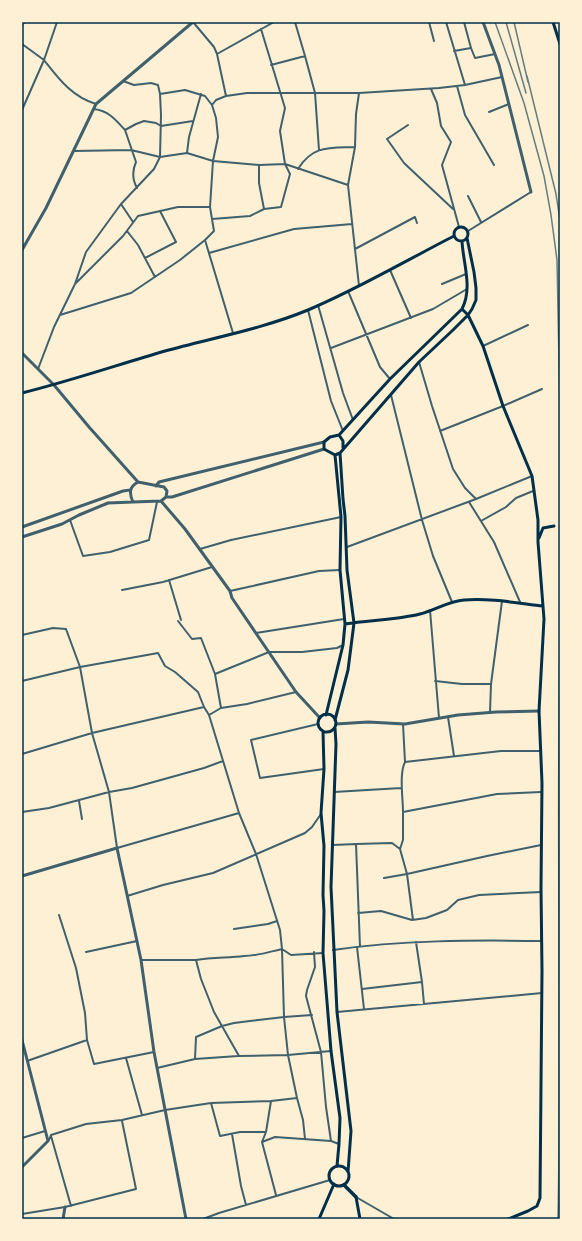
<svg xmlns="http://www.w3.org/2000/svg" width="582" height="1241" font-family="Poppins,sans-serif">
  <style>
    .lines { fill: none; stroke-linecap: round; stroke-linejoin: round }
    .minor { stroke: #3f606c; stroke-width: 2 }
    .tertiary { stroke: #3f606c; stroke-width: 3 }
    .secondary { stroke: #003049; stroke-width: 3 }
    .primary { stroke: #003049; stroke-width: 3.5 }
    .rail { stroke: #657d81; stroke-width: 1.5 }
    .neatline { fill: none; stroke: #003049; stroke-width: 1.5 }
  </style>
  <rect width="100%" height="100%" fill="#fdf0d5"/>
  <g class="lines">
    <path class="minor" d="M193,22L214,47L217,54L226,96
      M295,22L305,56
      M429,22L434,41
      M446,22L465,85
      M464,22L471,48
      M22,24L24,23
      M22,44L44,60L57,22
      M454,51L471,48L475,58L495,54
      M217,54L274,22
      M271,65L305,56L315,93H359L439,88L465,85L502,77
      M457,86L465,115L494,165
      M431,89L437,103L441,126L451,142L442,165L459,227
      M160,94L185,90L205,96L212,105L216,118L218,137L213,161L210,207L214,231L205,240L233,333
      M212,105L216,100L226,96L247,93H315L319,150
      M94,109C109,111 116,120 125,130L136,124L144,121L156,123L161,126L193,121
      M22,110L44,60C59,79 72,97 96,104
      M489,112L509,104
      M408,125L387,139L404,163L453,209
      M125,130L136,162C132,171 132,179 137,188
      M74,151L131,150L160,157L187,153L213,161L259,165L285,164L348,185L359,286
      M187,153L189,137L201,94
      M259,165V183L264,209
      M298,169C313,145 329,148 355,147
      M348,185L355,147L356,114L359,93
      M468,196L481,222
      M121,204L133,222
      M212,219L250,216L264,209L281,207L290,174L285,164L280,131L285,108L261,29
      M127,231L138,245L155,277
      M468,231L531,192
      M355,249L415,217L417,223
      M209,253L294,229L352,224
      M145,258L176,242L160,211
      M390,270L411,318
      M75,284L86,252L121,204L154,169L160,157L161,115L160,94L158,85L151,83L134,85L123,81
      M442,284L466,274
      M348,291L380,367L390,379
      M318,305L343,393L353,420
      M308,310L331,401L343,431
      M60,315L131,293L180,260L205,240
      M483,346L528,325
      M331,348L433,309L467,289
      M419,362L432,406L453,469L465,488L476,499
      M38,369L54,327L75,284L123,236L138,216L178,207H210
      M391,395L422,520L433,556L452,602
      M440,431L503,406L542,389
      M469,502L494,542L520,602
      M70,520L83,556L110,552L149,540L157,502
      M481,521L506,507L516,498L533,491
      M347,547L476,499L532,476
      M200,549L231,540L341,517
      M169,580L181,620
      M122,590L163,582L212,567
      M230,591L319,571L340,570
      M430,610L439,718
      M178,621L192,639L201,638L215,674
      M256,633L344,619
      M22,635L53,628L66,629L80,667L92,733L109,792L117,848L239,813L256,854L280,930L282,949L291,955L323,953
      M22,681L80,667L158,653L165,666L175,672L198,692L204,707L92,733L22,754
      M435,681L462,684H491
      M296,692L247,704L221,708L215,674L269,652H302L337,648L343,645
      M204,707L209,715L239,813
      M490,712L491,684L502,601
      M209,715L221,708
      M448,717L454,756
      M318,724L251,740L260,778L324,769
      M403,724L405,762
      M334,792L401,788
      M79,801L82,819
      M22,812L49,808L109,792L132,788L204,768L223,761
      M403,812C403,798 399,774 405,762L501,751H541
      M356,844L392,843L400,849L407,874L487,856L541,845
      M333,845L356,844L360,947
      M400,849L403,840V812L497,794L541,792
      M384,878L407,874L413,920
      M127,896L163,885L213,873L305,833L312,827L321,814
      M358,913L381,911L412,920L426,918L447,910L458,900L479,895L541,892
      M59,915L76,968L85,1013L87,1040
      M234,929L268,924L277,921
      M357,947L364,1009
      M333,950C402,940 472,940 542,941
      M86,952L137,941
      M314,952L315,967L307,990L306,996L321,1052L326,1107L331,1141
      M141,960H196L201,979L214,1012L239,1056L288,1055L331,1051
      M422,982L424,1004
      M362,989L422,982L416,942
      M337,1012L542,993
      M126,1058L142,1115
      M195,1059L196,1037L222,1026L234,1023L284,1017L312,1015
      M27,1061L87,1040L94,1064L154,1052
      M157,1068L195,1059L238,1056
      M297,1098L303,1120L305,1139
      M271,1101L266,1132L262,1142L276,1195
      M211,1103L220,1136L240,1132H266
      M232,1134L241,1186L246,1205
      M51,1136L71,1206
      M22,1138L45,1131
      M49,1140L51,1135L86,1124L122,1120L165,1110L211,1103L271,1101L297,1098L288,1055L284,1017L282,949C269,952 257,956 244,956C228,958 213,957 196,960
      M262,1142L275,1137L331,1141L339,1144
      M356,1197L394,1219
      M22,1214L65,1207L136,1189L122,1121
      M203,1219L219,1213L330,1180"/>
    <path class="tertiary" d="M483,22L499,65L531,192
      M22,250L46,208L96,104L193,22
      M22,353L54,385L89,427L138,482
      M138,482L164,487L167,491L166,497L161,501L133,502C129,493 129,487 138,482Z
      M156,486L159,482L324,442
      M166,497H172L324,449
      M161,501L185,529L230,591L232,598L296,692L320,718
      M22,527L123,491L130,490
      M22,537L62,524L79,515L108,503L133,502
      M336,724L368,722L405,724L458,715L496,712L539,711
      M22,876L117,848L141,960L154,1052L186,1219
      M22,1040L48,1141L22,1167
      M63,1219L65,1207"/>
    <path class="secondary" d="M553,22L560,44
      M454 234a7 7 0 1 1 14 0a7 7 0 1 1-14 0Z
      M462,241C463,263 473,288 462,309L390,379L339,435L330,437L324,442V449L335,455L340,453L419,362L453,330L468,315L472,309L476,300V288L474,272L467,238
      M462,309L468,315L483,346L503,406L532,476L538,520V542L544,619L539,711L542,783L541,888L542,971L540,1198L537,1206L528,1211L508,1219
      M22,393C70,381 117,365 165,351C212,338 262,329 308,310C358,289 405,261 454,236
      M339,435L343,441V448
      M539,538L543,528L554,526
      M345,624C370,620 396,620 420,614C435,610 449,601 464,600C490,598 517,603 543,606
      M318 723a9 9 0 1 1 18 0a9 9 0 1 1-18 0Z
      M326,715L343,645L345,624L340,570L341,517L335,455
      M335,720L348,670L354,623L347,570L345,516L343,499L340,453
      M335,728L336,744L331,887L337,1012L351,1131L348,1172
      M323,731L324,769L321,813L324,846L323,895L324,911L323,953L331,1051L340,1118L339,1144L337,1166
      M329 1176a10 10 0 1 1 20 0a10 10 0 1 1-20 0Z
      M356,1197L360,1219
      M319,1219L334,1184"/>
    <path class="primary" d="M344,1185L356,1197"/>
    <path class="rail" d="M495,22L524,103L544,176L551,215L557,260L560,412
      M506,22L526,93
      M514,22L528,82
      M527,76L556,194L560,220
      M558,1219C562,1027 556,835 560,642"/>
  </g>
  <rect width="582" height="1241" fill="none" stroke="#fdf0d5" stroke-width="46"/>
  <rect x="23" y="23" width="536" height="1195" class="neatline"/>
</svg>
